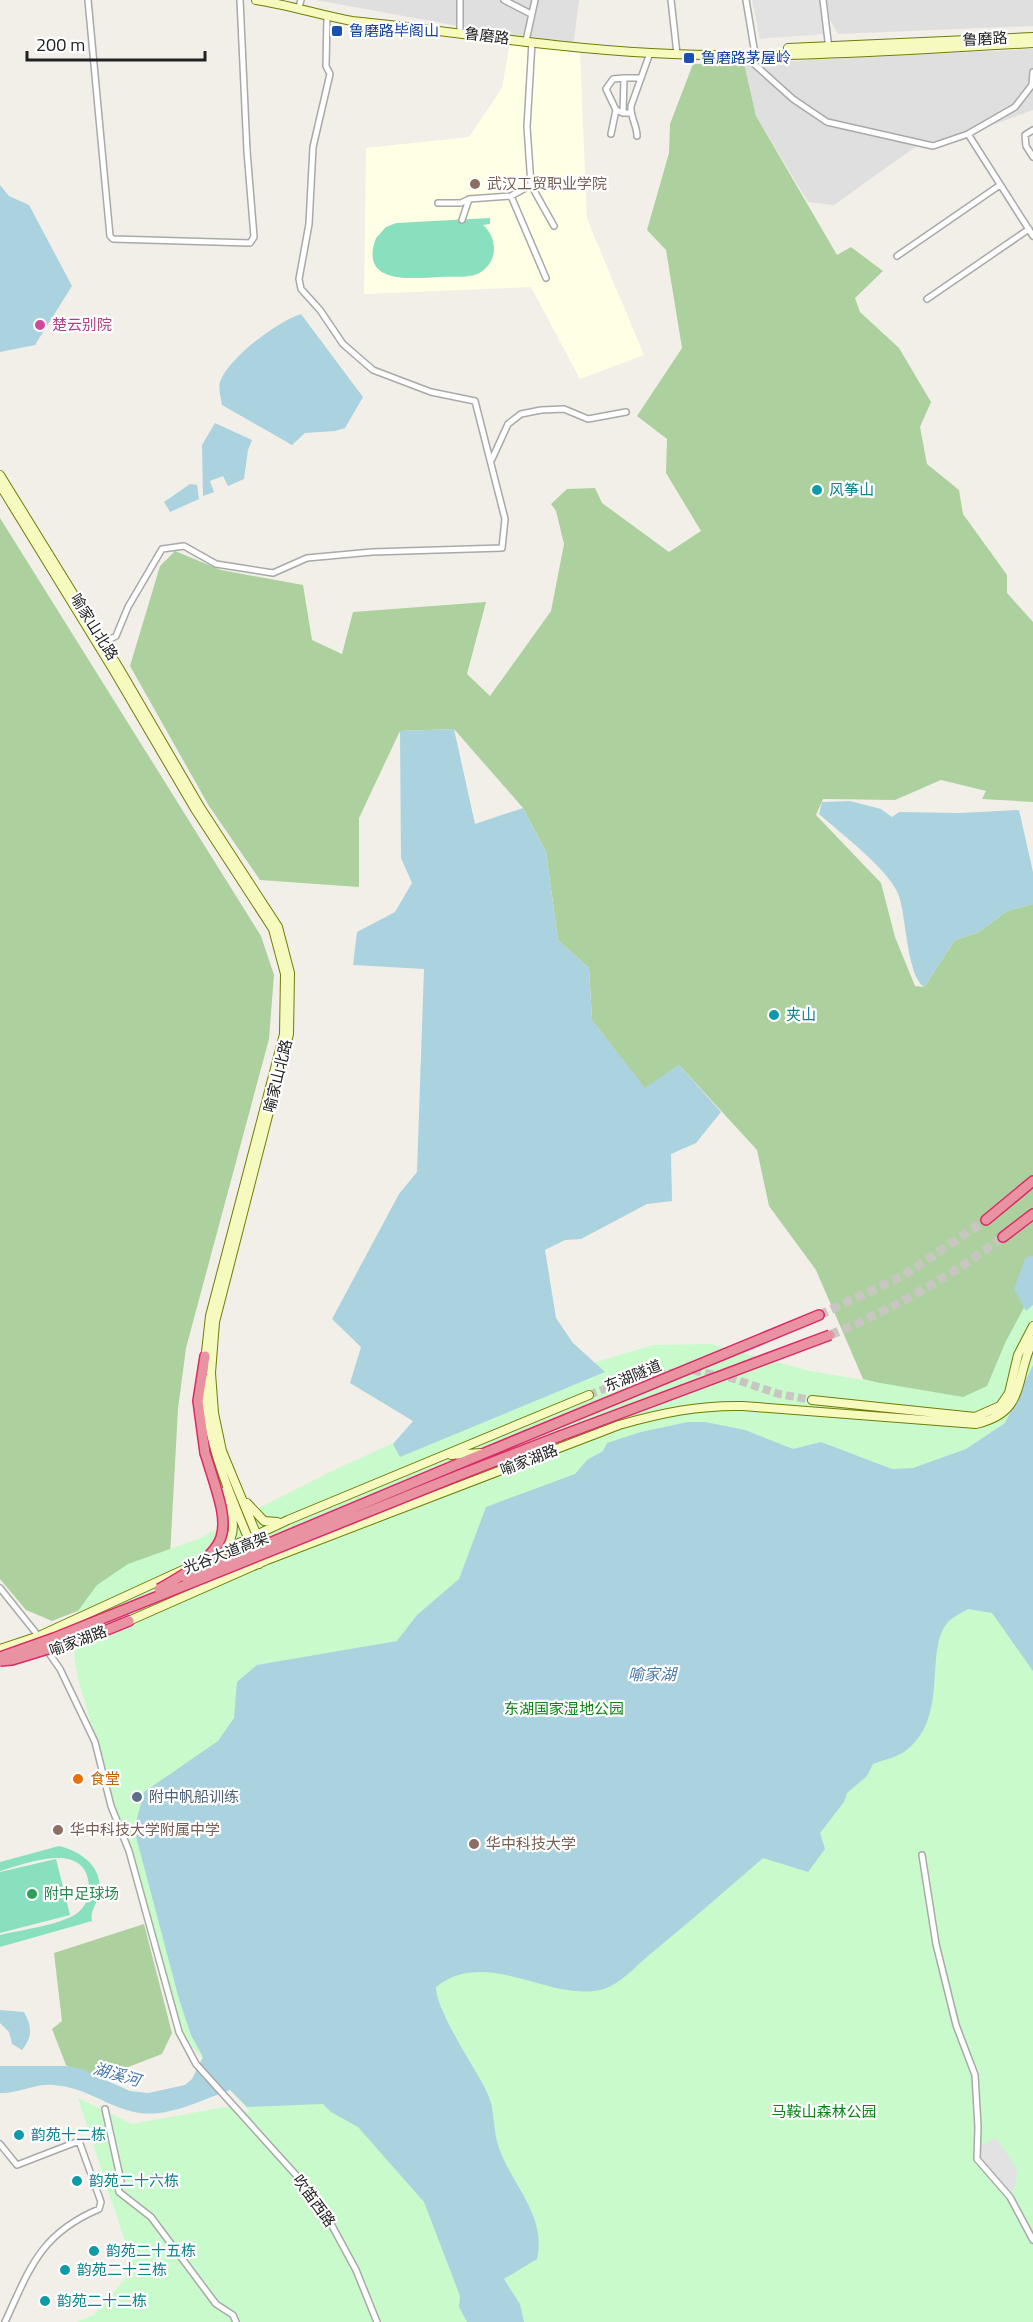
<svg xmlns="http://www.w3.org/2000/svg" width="1033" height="2322" font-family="'Titillium Web','Noto Sans SC',sans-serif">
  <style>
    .residential { fill: #e0dfdf }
    .education { fill: #ffffe5 }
    .forest { fill: #add19e }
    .park { fill: #c8facc }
    .pitch { fill: #88e0be }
    .parking { fill: #e2e2e2 }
    .water { fill: #aad3df }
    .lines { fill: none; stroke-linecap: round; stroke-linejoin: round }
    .secondary-tunnel { stroke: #c8c6c1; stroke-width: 8; stroke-dasharray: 8 4; stroke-linecap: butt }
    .highway-tunnel { stroke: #c8c6c1; stroke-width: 9; stroke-dasharray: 9 4.5; stroke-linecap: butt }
    .street-casing { stroke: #a9a9a9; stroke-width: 8 }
    .secondary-casing { stroke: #707d05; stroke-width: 10 }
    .highway-casing { stroke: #dc2a67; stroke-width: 12 }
    .street { stroke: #fff; stroke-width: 5 }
    .secondary { stroke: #f7fabf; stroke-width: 8 }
    .highway { stroke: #e892a2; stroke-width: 9 }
    .highway-bridge-casing { stroke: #dc2a67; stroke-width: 12; stroke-linecap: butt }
    .highway-bridge { stroke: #e892a2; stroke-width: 9 }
    .transit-dot { fill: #1a4fb4; stroke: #fff; stroke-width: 2 }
    .education-dot { fill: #8d6e63; stroke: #fff; stroke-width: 2 }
    .hotel-dot { fill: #d1479c; stroke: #fff; stroke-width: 2 }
    .culture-dot { fill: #0f9aa8; stroke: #fff; stroke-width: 2 }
    .food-dot { fill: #e8710a; stroke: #fff; stroke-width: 2 }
    .service-dot { fill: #5c6f8a; stroke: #fff; stroke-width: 2 }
    .leisure-dot { fill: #2e9e5b; stroke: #fff; stroke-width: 2 }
    .labels { text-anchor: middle; stroke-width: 4.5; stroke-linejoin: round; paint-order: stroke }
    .transit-label { font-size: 15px; fill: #164399; stroke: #fff; text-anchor: start }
    .street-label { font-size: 15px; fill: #222; stroke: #fff }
    .education-label { font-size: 15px; fill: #785e54; stroke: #fff; text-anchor: start }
    .hotel-label { font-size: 15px; fill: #b23c85; stroke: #fff; text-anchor: start }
    .culture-label { font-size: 15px; fill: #0d838f; stroke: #fff; text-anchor: start }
    .park-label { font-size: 15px; fill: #0c8416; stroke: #fff }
    .food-label { font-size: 15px; fill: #c56008; stroke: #fff; text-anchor: start }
    .service-label { font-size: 15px; fill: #4e5e75; stroke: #fff; text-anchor: start }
    .leisure-label { font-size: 15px; fill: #27864d; stroke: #fff; text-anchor: start }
    .water-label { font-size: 16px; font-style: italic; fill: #4a7aab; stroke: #fff }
  </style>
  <rect width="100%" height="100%" fill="#f2efe9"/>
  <path class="residential" d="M316,0H579L573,47Z
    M827,0H1033V26L838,34L830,20Z
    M1033,49V110L968,134L918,145L834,205L808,202L756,116L744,63Z"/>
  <path class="education" d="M510,43L580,53L587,219L644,355L580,379L531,287L364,294L366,148L469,137L502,88Z"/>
  <path class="forest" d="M744,63L756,116L837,255L851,247L883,271L855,298L860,312L899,348L931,402L920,427L927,464L959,490L963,514L1007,575V593L1033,622V802L982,799L986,791L941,780L895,800L823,799L816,815L881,883L895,937L915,986L924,987L955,940L979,932L1007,911L1033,904V1256H1029L1026,1311L993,1396L972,1407L863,1379L816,1270L769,1206L757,1150L679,1065L645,1089L592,1020L589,968L558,940L546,852L523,808L454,729L400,731L359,818V887L260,880L209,806L130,666L160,566L175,551L221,570L303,585L312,640L342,654L353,612L486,602L467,674L490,696L551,611L564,544L556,511L551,504L567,489L595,488L602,503L669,552L701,531L666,473L667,439L637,416L682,348L666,250L647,230L669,153L670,124L693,64Z
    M0,518L261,936L274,975L269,1039L186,1348L178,1409L170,1556L153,1581L52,1621L26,1610L0,1579Z
    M144,1924L172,2033L162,2054L92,2081L66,2065L52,2029L62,2021L54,1953Z"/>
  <path class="park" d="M1033,1291V2322H76L94,2315L134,2269L78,2098L132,2124L230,2106L242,2112H250L179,2032L78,1679L73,1648L78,1611L97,1585L128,1564L198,1539L336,1469L527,1383L653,1345L711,1344L810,1371L963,1397L987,1386L1006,1341Z"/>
  <path class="pitch" d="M490,218V224L483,225C497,237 499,260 481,272C470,279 453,276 441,277C414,278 358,286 376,238L386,227L396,223Z
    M59,1846C84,1852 106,1870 98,1898C95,1907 90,1912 92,1921L0,1947V1935C20,1930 60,1925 76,1914C85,1908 90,1897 89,1886C86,1839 26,1864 0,1871V1862Z
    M56,1859L70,1915L0,1933V1872Z"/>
  <path class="parking" d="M752,0H820L824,34L760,39Z
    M996,2138L1017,2169L1016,2183L1011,2195L979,2157L978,2147Z"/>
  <path class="water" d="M0,185L9,196L29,205L72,286L35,345L0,352Z
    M301,314L363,397L345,428L335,431L305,433L292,445L222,405C221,398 218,388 220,382C228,358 278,321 301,314Z
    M215,423L252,440L248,450L244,479L228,486L223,476L210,481L214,492L203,496L202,445Z
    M190,484L197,485L199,499L170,512L164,502Z
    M454,729L475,824L523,808L546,852L558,940L589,968L592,1020L645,1088L679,1065L721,1112L696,1143L671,1154L672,1201L647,1204L581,1239L565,1240L545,1250L556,1318L573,1343L605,1372L400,1457L393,1444L413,1421L350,1383L361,1347L332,1319L399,1194L417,1172L424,969L353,965L357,932L395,912L412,883L401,858L400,731Z
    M850,801L881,809L892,817L899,812L960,813L1019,810L1033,872V904L1007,911L979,932L955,940L924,987C907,976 906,916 899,896C891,871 839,832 819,814L822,802Z
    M1029,1256H1033V1305L1026,1311L1014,1289L1025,1259Z
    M1033,1365V1671L992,1613L968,1609C961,1613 953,1617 948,1622C923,1650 951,1719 904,1752C895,1758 883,1760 873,1764L867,1776L847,1793L844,1802L820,1833L825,1849L808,1872L763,1858C725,1891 687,1924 648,1956C634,1968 618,1986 600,1990C547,2001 486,1947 436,1987C436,2011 474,2066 486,2090C496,2109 492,2128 499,2148C512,2185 547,2216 537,2259L504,2279L520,2304L524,2322H467L459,2307L460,2296L424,2202L358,2127L331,2112L323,2104L247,2107L230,2090C198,2101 162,2122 127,2110C100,2102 85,2088 54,2085C36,2083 16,2094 0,2093V2066H66L81,2069L130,2091L148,2093L185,2085L192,2079L203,2057L191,2035L179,1999L134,1829L144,1792L218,1741L234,1718L237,1682L257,1665L397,1641L417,1615L459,1579L486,1507L575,1474L587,1460L603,1451L607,1443L641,1432L688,1422H705L745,1430L793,1449L821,1442L892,1469L913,1468L966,1449L1005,1423Z
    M0,2010L24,2012C32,2027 33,2036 22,2050L12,2044L9,2032L0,2023Z"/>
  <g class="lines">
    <path class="secondary-tunnel" d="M589,1395L630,1379L691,1370L731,1378L779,1394L812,1400"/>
    <path class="highway-tunnel" d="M819,1315L901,1277L986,1220
      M830,1335C893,1309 948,1278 1003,1237"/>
    <defs>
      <path id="street" d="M88,0L110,236L113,239L250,243L254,237L247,151L240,0
        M460,0V32
        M504,0L531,14
        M671,0L677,54
        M746,0L755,54
        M823,0L829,49
        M299,7L301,0
        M526,41L535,0
        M532,42L527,127L531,185L554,226
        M743,54L793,99L827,122L933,146L968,134L1015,107L1032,85L1033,72
        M623,113L616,110L606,89L613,79L624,78
        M631,113H623L624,78H640
        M1033,130L1025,135L1026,146L1033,157
        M611,134L616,110
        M968,134L1033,236
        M637,136C637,125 630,117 631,106L650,53
        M531,185L511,196L546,278
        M438,203H461L469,199
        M462,220L469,199L511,196
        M897,256L1000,185
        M927,299L1029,229
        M492,459L508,424L521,414L541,410L564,409L588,419L626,412
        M103,643L116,636L128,607L162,549L184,546L216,564L273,573L307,558L372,552L502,548L505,519L475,401L431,392L373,370L343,344L320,310L301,289L299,279L309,224L313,147L330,74L326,66L327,17
        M0,1588L40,1638
        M46,1649L60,1669L95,1742L111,1806L129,1851L179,2032L196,2064L296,2175L330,2222L356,2270L377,2322
        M922,1855L936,1944L956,2025L975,2075L978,2127L977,2159L1010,2197L1033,2240
        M105,2109L121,2181L118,2187L119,2192L151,2217L216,2304L233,2315L236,2322
        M0,2144L17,2165L79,2141L101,2202L99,2209C40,2234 30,2268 5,2322"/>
      <path id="secondary" d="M256,0C289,5 320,15 352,21C452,31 551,48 651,53C777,60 907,50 1033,43
        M788,48L1033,37
        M0,475L119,668L200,807L278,927L290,973L289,1034L215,1322L211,1373L214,1413L222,1451L267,1560
        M0,485L114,671L195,809L273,929L285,974L284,1034L210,1316L205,1361
        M205,1379C204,1444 235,1505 259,1564
        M812,1400L975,1417L1000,1406L1009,1393L1018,1355L1033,1326
        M451,1455L481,1453
        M225,1491C230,1510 240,1531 225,1547
        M247,1503L264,1521L277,1522
        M207,1558L288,1520L589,1395
        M124,1623L267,1560L619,1425C661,1413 699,1405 743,1406L976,1424C1027,1412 1014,1380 1033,1340
        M0,1649L39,1636L183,1570"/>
      <path id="highway" d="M986,1220L1033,1181
        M1003,1237L1033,1214
        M205,1453L198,1401L205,1356
        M458,1464L819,1315
        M462,1474L560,1436
        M97,1634L129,1621"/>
    </defs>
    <use href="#street" class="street-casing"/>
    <use href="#secondary" class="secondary-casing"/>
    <use href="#highway" class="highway-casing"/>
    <use href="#street" class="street"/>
    <use href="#secondary" class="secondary"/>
    <use href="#highway" class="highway"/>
    <defs>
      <path id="highway-bridge" d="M560,1436L830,1335
        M186,1578L458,1464
        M159,1589C239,1544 231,1535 205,1453
        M0,1657L54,1638L462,1474
        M0,1661L12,1660L97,1634"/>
    </defs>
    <use href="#highway-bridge" class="highway-bridge-casing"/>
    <use href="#highway-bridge" class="highway-bridge"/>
  </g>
  <g class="transit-dot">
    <rect x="331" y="25" width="12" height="12" rx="3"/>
    <rect x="683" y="52" width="12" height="12" rx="3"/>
  </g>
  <g class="education-dot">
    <circle cx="475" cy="184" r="6"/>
    <circle cx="58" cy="1830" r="6"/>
    <circle cx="474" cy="1844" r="6"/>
  </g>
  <circle class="hotel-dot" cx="40" cy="325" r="6"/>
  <g class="culture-dot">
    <circle cx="817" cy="490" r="6"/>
    <circle cx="774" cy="1015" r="6"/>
    <circle cx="19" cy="2135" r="6"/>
    <circle cx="77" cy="2181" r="6"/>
    <circle cx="94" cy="2251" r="6"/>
    <circle cx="65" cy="2270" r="6"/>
    <circle cx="45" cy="2301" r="6"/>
  </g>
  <circle class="food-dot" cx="78" cy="1779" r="6"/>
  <circle class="service-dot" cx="137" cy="1797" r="6"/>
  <circle class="leisure-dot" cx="32" cy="1894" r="6"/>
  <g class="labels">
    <g class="transit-label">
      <text x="349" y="36">鲁磨路毕阁山</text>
      <text x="701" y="63">鲁磨路茅屋岭</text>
    </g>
    <g class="street-label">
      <text transform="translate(487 36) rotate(7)" y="5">鲁磨路</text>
      <text transform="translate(985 39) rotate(-3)" y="5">鲁磨路</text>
      <text transform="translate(94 627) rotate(58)" y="5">喻家山北路</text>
      <text transform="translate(278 1076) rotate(-76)" y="5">喻家山北路</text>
      <text transform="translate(633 1376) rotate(-22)" y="5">东湖隧道</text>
      <text transform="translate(529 1460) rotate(-21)" y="5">喻家湖路</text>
      <text transform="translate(226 1553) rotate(-21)" y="5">光谷大道高架</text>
      <text transform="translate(78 1641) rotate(-20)" y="5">喻家湖路</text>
      <text transform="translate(314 2201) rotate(54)" y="5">吹笛西路</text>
    </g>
    <g class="education-label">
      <text x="487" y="189">武汉工贸职业学院</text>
      <text x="70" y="1835">华中科技大学附属中学</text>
      <text x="486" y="1849">华中科技大学</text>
    </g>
    <g class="hotel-label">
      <text x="52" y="330">楚云别院</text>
    </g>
    <g class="culture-label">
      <text x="829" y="495">风筝山</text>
      <text x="786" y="1020">夹山</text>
      <text x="31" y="2140">韵苑十二栋</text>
      <text x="89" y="2186">韵苑二十六栋</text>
      <text x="106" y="2256">韵苑二十五栋</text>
      <text x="77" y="2275">韵苑二十三栋</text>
      <text x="57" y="2306">韵苑二十二栋</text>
    </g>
    <g class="park-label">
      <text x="564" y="1714">东湖国家湿地公园</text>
      <text x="824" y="2117">马鞍山森林公园</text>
    </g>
    <g class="food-label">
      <text x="90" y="1784">食堂</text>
    </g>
    <g class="service-label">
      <text x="149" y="1802">附中帆船训练</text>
    </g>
    <g class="leisure-label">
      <text x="44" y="1899">附中足球场</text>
    </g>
    <g class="water-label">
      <text x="652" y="1680">喻家湖</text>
      <text transform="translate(117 2074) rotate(16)" y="6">湖溪河</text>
    </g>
  </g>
  <path d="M27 51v9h178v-9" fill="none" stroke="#222222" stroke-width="3"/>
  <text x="36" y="51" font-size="18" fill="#222222" stroke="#ffffff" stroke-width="4.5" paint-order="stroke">200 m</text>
</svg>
